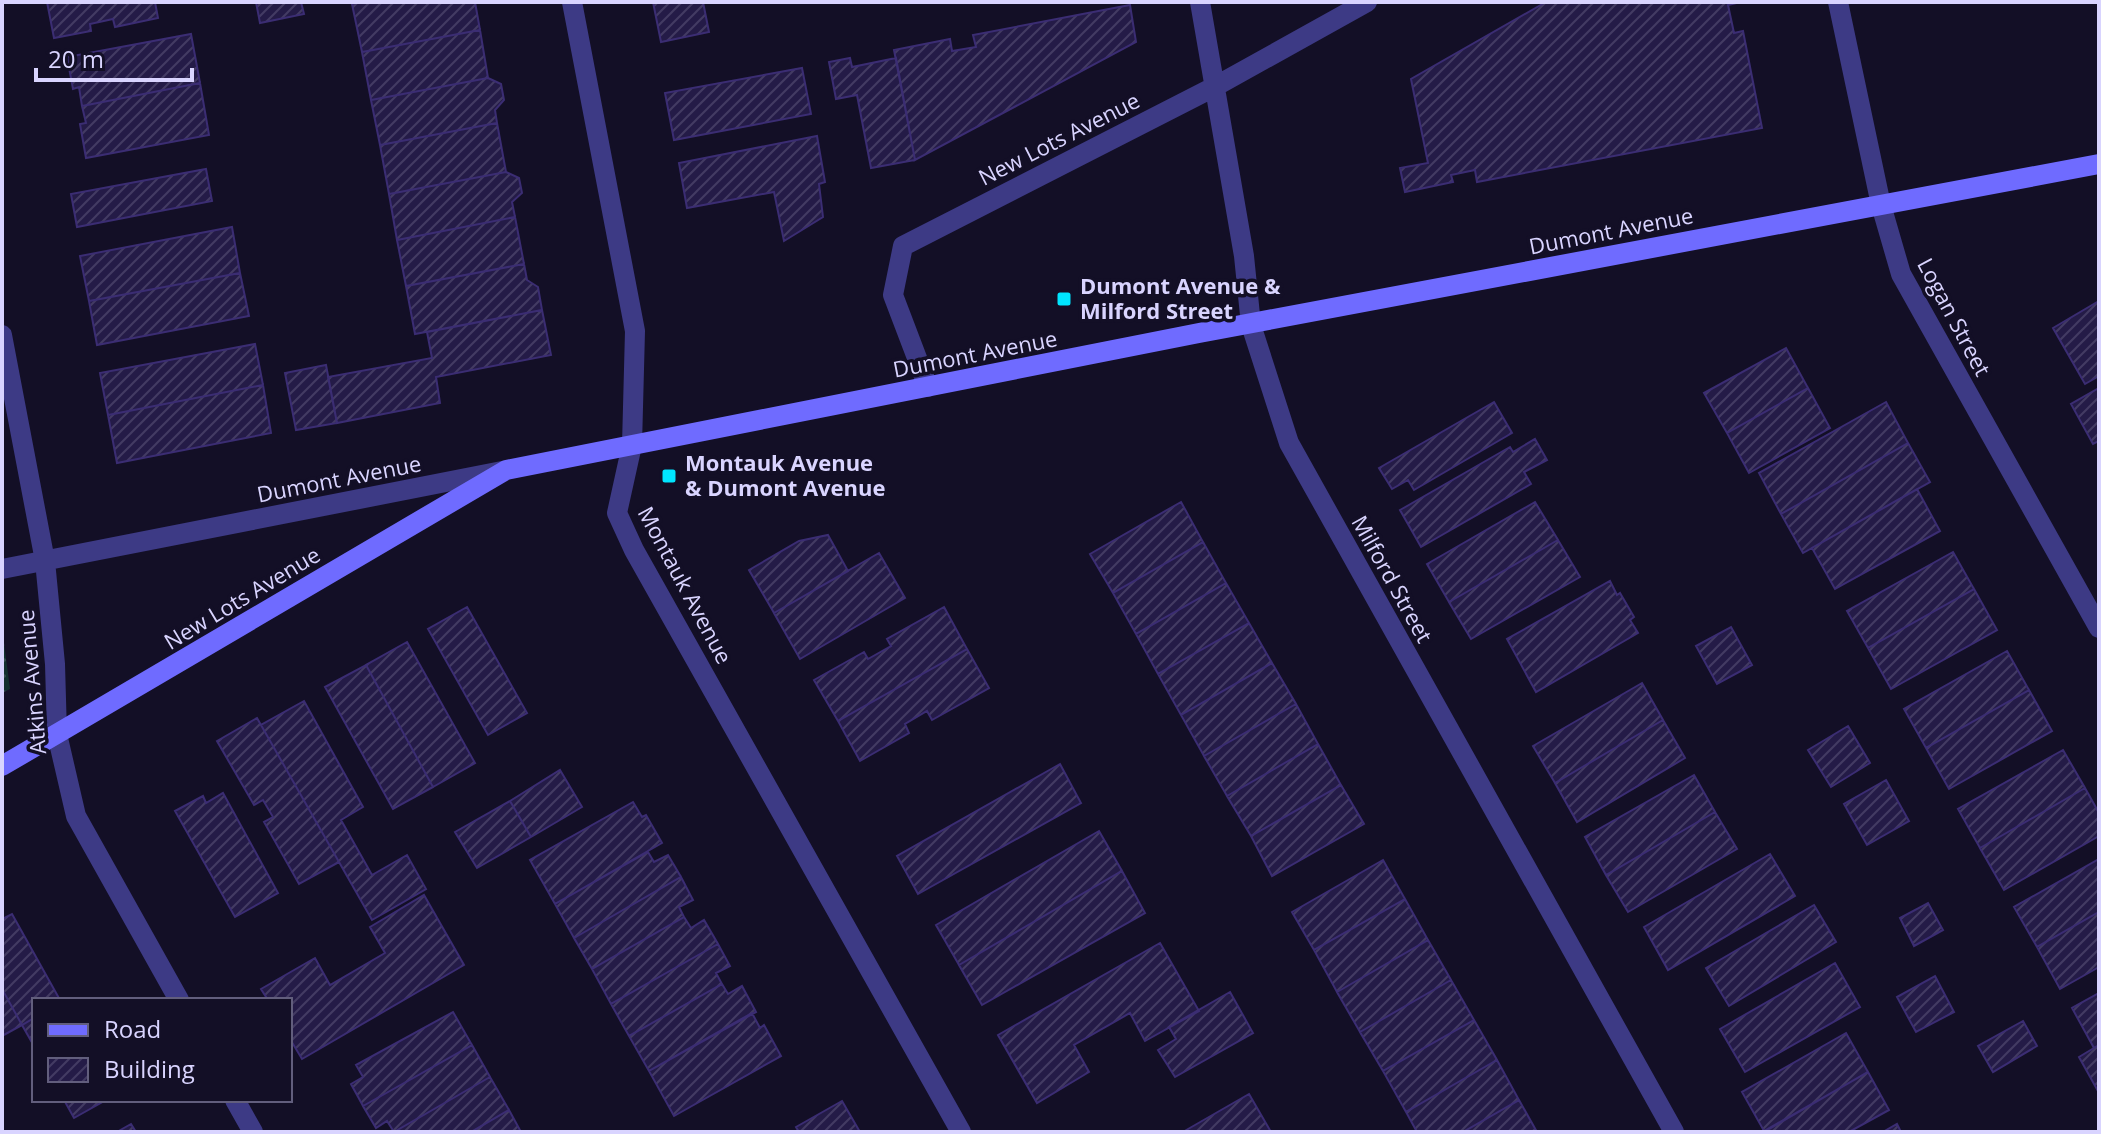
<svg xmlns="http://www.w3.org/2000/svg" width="2101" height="1134" font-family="'Open Sans',sans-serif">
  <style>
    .grass { fill: url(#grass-dots) }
    .building { fill: url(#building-hatch); stroke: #3b2d73; stroke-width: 2 }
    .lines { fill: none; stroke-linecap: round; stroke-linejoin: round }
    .street { stroke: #3d3a85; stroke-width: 20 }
    .secondary { stroke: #6f6bff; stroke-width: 20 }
    .poi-dot { fill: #00e5ff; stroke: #130f26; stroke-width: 3 }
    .labels { text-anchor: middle; stroke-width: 7; stroke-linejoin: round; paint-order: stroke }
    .street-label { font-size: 22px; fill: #d9d4ff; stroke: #130f26 }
    .poi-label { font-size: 22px; font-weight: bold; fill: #d9d4ff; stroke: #130f26; text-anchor: start }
  </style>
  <defs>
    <pattern id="grass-dots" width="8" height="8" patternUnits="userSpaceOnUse" patternTransform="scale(2)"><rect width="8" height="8" fill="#12302f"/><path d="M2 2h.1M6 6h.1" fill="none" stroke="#344d4e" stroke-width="1.8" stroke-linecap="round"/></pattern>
    <pattern id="building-hatch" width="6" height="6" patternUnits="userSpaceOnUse" patternTransform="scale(2)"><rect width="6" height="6" fill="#241b47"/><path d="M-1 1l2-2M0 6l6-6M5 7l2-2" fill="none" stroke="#433b63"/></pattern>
  </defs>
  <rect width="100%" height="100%" fill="#130f26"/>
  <path class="grass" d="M2,628L10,689L2,693Z"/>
  <path class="building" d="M47,2H155L158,18L115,27L113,19L90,24L91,31L54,38Z
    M256,2H301L304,14L260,23Z
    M362,2H475L480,30L362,52L352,4Z
    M653,2H703L709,32L661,42Z
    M1546,2H1741L1728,5L1734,33L1743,31L1762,128L1477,182L1475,170L1451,175L1453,182L1405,192L1400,168L1428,163L1411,79Z
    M1130,5L1136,42L915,160L894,50L950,39L952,51L976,47L973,35Z
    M480,30L488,78L371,100L362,52Z
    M191,34L200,83L82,106L79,87L73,89L67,57Z
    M850,58L852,67L896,58L915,160L871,168L857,95L836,99L829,62Z
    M802,68L811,114L674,140L665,93Z
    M488,78L501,84L504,100L495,110L497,123L380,145L371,100Z
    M200,83L209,135L86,158L80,124L86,123L82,106Z
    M497,123L506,172L389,194L380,145Z
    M817,136L825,182L819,184L823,217L784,241L774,192L687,208L679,163Z
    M206,169L212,201L77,227L71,194Z
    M506,172L519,178L522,193L512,202L515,217L397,240L389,194Z
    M515,217L524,264L406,286L397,240Z
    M232,227L240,273L89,301L80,256Z
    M524,264L527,280L538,287L542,310L415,334L406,286Z
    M240,273L249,316L97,345L89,301Z
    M2099,301V376L2085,384L2053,328Z
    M542,310L551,355L436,377L440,403L337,423L328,377L432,358L427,332Z
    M255,344L263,385L108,415L100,373Z
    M1786,348L1808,388L1727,433L1704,393Z
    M326,365L337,423L296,430L285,373Z
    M263,385L271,433L117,463L108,415Z
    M1808,388L1830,428L1749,473L1727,433Z
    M2099,388V441L2093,444L2071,404Z
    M1494,402L1512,433L1414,490L1408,480L1392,489L1379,468Z
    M1886,402L1908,443L1781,514L1759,473Z
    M1535,439L1547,460L1524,472L1531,484L1421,547L1400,510L1510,447L1513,452Z
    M1908,443L1930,482L1803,553L1781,514Z
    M1917,489L1940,531L1835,589L1812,548Z
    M1181,502L1203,542L1113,593L1090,554Z
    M1535,502L1558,540L1449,602L1427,564Z
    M828,535L848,571L774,613L749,570L799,541Z
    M1558,540L1580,577L1471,639L1449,602Z
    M1203,542L1226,583L1136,634L1113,593Z
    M1953,552L1974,589L1868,648L1847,611Z
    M879,553L905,598L800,659L774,613Z
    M1610,581L1617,595L1620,593L1634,617L1630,620L1638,633L1536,692L1507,639Z
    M1226,583L1249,623L1158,674L1136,634Z
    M1974,589L1997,630L1891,689L1868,648Z
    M467,607L527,713L488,735L428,629Z
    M944,607L967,649L838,721L814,680L864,652L868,659L891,646L887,639Z
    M1249,623L1272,663L1181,715L1158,674Z
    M1731,627L1752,665L1717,684L1696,646Z
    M407,642L475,763L433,787L366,665Z
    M967,649L989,688L932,720L927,711L905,724L909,733L860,761L838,721Z
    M2007,651L2029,690L1926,748L1904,709Z
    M1272,663L1296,704L1204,756L1181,715Z
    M366,665L433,787L393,809L325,687Z
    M1642,683L1663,720L1555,783L1533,746Z
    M2029,690L2052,731L1949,789L1926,748Z
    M304,701L363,807L341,820L372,875L407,855L426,889L372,920L261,725Z
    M1296,704L1318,744L1227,796L1204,756Z
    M257,718L339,862L299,884L264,822L273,817L263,800L254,805L217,741Z
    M1663,720L1685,758L1577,822L1555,783Z
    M1848,726L1870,763L1831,787L1808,750Z
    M1318,744L1341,785L1251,836L1227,796Z
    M2063,750L2085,788L1980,848L1958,809Z
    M1060,764L1081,803L918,894L897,856Z
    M560,770L582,807L531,837L510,801Z
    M1694,775L1715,812L1606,875L1585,837Z
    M1886,780L1909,821L1867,845L1844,804Z
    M1341,785L1364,824L1272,876L1251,836Z
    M2085,788L2099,813V836L2004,890L1980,848Z
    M223,793L278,893L235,917L175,811L203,796L206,803Z
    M510,801L531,837L477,868L455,832Z
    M633,802L642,817L646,815L662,843L555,904L530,860Z
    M1715,812L1737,849L1628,912L1606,875Z
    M1099,831L1122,871L959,965L936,925Z
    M648,852L654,862L668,855L681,877L574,938L555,904Z
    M1770,854L1795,896L1668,970L1644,927Z
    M2099,859V912L2037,947L2014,907Z
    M1383,860L1405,899L1314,950L1292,912Z
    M1122,871L1145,913L982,1005L959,965Z
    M681,877L693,900L679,907L684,917L592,969L574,938Z
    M424,895L464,965L302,1059L290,1039V1000H268L261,989L315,958L330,985L385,953L370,927Z
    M1405,899L1428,940L1337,992L1314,950Z
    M1928,903L1943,930L1914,946L1900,918Z
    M1814,905L1836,942L1729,1006L1706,968Z
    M2099,912V967L2060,989L2037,947Z
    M12,914L60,1000H34V1018L22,1025L2,989V919Z
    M684,917L691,928L704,920L718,944L611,1004L592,969Z
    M1428,940L1451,980L1360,1032L1337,992Z
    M1160,943L1199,1011L1145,1041L1130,1013L1074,1045L1089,1072L1037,1103L998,1035Z
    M718,944L730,966L716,973L722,984L629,1036L611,1004Z
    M1835,963L1860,1007L1745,1072L1720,1029Z
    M1935,976L1954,1012L1916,1032L1897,997Z
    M1451,980L1474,1020L1383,1071L1360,1032Z
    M722,984L728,994L742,986L756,1012L649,1071L629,1036Z
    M2,989L22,1025L2,1036Z
    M1230,992L1253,1033L1175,1077L1158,1050L1176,1039L1169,1027Z
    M2099,993V1045L2094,1048L2072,1008Z
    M453,1012L472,1045L363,1106L351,1084L363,1077L356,1065Z
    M752,1013L760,1028L764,1025L781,1056L674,1116L649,1071Z
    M34,1018V1046L22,1025Z
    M1474,1020L1497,1060L1406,1112L1383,1071Z
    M2023,1021L2037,1046L1993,1072L1978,1046Z
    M1846,1033L1868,1072L1764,1131L1742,1092Z
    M472,1045L490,1077L394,1132L387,1121L376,1128L363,1106Z
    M2099,1045V1093L2079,1057Z
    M1497,1060L1519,1100L1463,1132H1417L1406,1112Z
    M1868,1072L1889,1110L1849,1132H1764Z
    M490,1077L509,1110L471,1132H394Z
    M1249,1094L1271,1132H1183L1195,1125Z
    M64,1100H106L74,1118Z
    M1519,1100L1537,1132H1463Z
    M842,1101L860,1132H799L796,1127Z
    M509,1110L521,1132H471Z
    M131,1124L136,1132H117Z
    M1897,1124L1901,1132H1883Z"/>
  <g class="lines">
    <path class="street" d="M572,2L635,331L632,445L617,513L634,550L961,1132
      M1200,2L1244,256L1251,325L1289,443L1674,1132
      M1838,2L1881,205L1901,274L2099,628
      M2,335L45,561L55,664L57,734L76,816L179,1000
      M928,387L893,295L903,246L1216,86L1367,2
      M2,569L502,471
      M235,1100L253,1132"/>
    <path class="secondary" d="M2,766L506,470L1199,333L2099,164"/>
  </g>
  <g class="poi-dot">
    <rect x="1056" y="291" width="16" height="16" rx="4"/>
    <rect x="661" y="468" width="16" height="16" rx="4"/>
  </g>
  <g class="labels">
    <g class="street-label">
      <text transform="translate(1059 139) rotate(-27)" y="8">New Lots Avenue</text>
      <text transform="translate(1611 231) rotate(-11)" y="8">Dumont Avenue</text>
      <text transform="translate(1954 317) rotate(62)" y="8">Logan Street</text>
      <text transform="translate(975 354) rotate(-11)" y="8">Dumont Avenue</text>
      <text transform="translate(339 479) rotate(-11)" y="8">Dumont Avenue</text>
      <text transform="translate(1392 579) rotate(61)" y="8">Milford Street</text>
      <text transform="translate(685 585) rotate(62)" y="8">Montauk Avenue</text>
      <text transform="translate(242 598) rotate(-31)" y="8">New Lots Avenue</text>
      <text transform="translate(32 682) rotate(-95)" y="8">Atkins Avenue</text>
    </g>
    <g class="poi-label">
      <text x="1080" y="294">Dumont Avenue &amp;<tspan x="1080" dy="25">Milford Street</tspan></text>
      <text x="685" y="471">Montauk Avenue<tspan x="685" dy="25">&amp; Dumont Avenue</tspan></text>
    </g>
  </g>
  <rect width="2101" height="1134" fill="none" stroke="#d9d4ff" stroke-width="8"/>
  <rect x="32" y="998" width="260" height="104" fill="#130f26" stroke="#625e7d" stroke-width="2"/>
  <rect x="48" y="1024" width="40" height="12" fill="#6f6bff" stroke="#625e7d" stroke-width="2"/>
  <text x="104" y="1038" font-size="24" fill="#d9d4ff">Road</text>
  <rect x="48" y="1058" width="40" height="24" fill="url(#building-hatch)" stroke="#625e7d" stroke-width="2"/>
  <text x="104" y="1078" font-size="24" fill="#d9d4ff">Building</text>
  <path d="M36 68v12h156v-12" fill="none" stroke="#d9d4ff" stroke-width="4"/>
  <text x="48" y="68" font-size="24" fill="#d9d4ff" stroke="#130f26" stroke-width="6" paint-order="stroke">20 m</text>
</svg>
